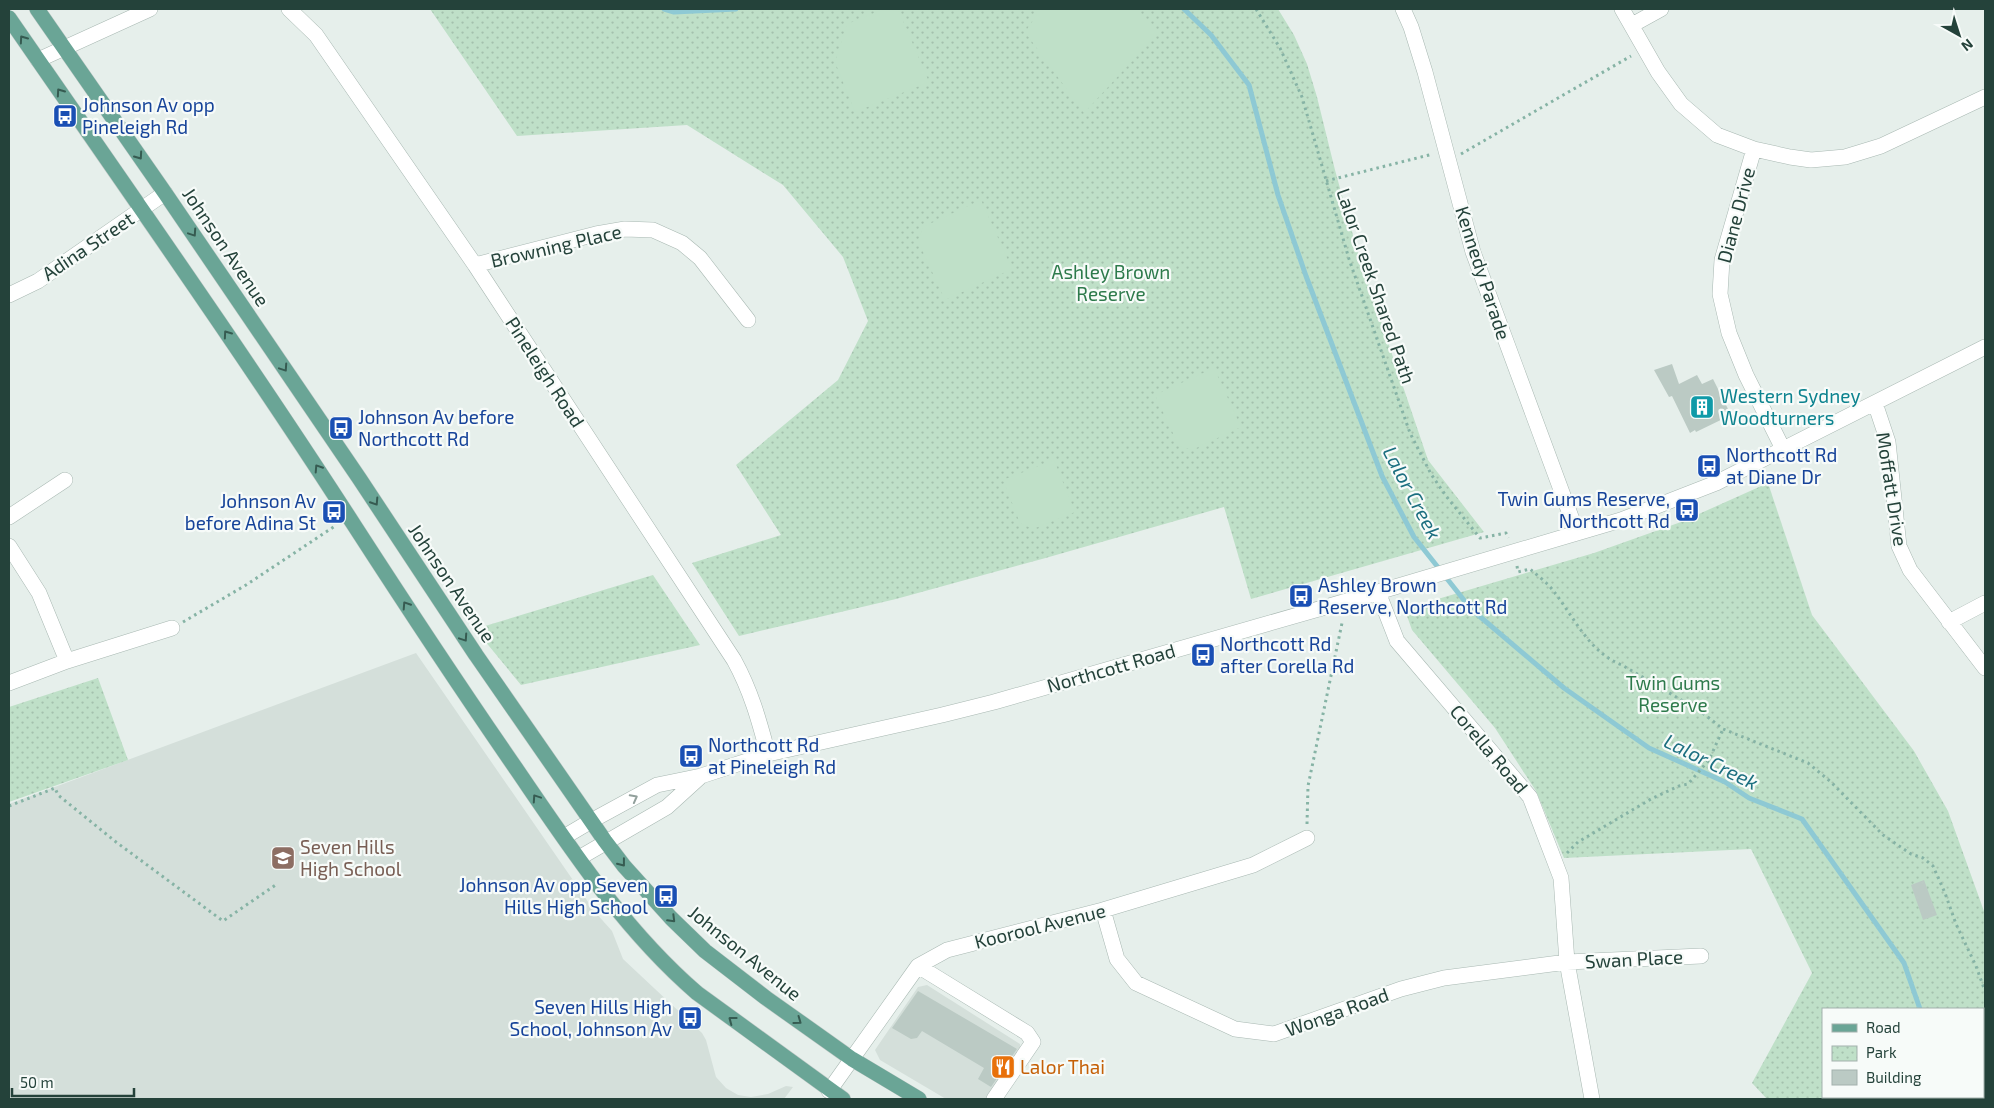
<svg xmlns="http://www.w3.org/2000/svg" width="1994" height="1108" font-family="'Exo 2',sans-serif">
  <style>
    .built { fill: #d4dfda }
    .park { fill: url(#park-dots); fill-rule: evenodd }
    .pitch { fill: #bfe0c8 }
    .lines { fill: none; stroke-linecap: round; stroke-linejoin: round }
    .stream { stroke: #8ec9d4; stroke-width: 5 }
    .building { fill: #bbcac4 }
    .minor-casing { stroke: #a8b8b2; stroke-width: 16 }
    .major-casing { stroke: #c2cac8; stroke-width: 16 }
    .path { stroke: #86b3a5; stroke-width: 3; stroke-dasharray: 2.5 4; stroke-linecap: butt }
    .minor { stroke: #fff; stroke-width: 15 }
    .major { stroke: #6aa596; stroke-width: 15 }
    .oneway { stroke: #365b51 }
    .oneway2 { stroke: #92a09c }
    .labels { text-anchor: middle; stroke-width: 4.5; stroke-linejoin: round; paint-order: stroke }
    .transit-label { font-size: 19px; fill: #164399; stroke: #f7fbf9; text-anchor: start }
    .street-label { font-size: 19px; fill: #24423a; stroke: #f7fbf9 }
    .park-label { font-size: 19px; fill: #2d7a4b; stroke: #f7fbf9 }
    .culture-label { font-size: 19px; fill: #0d838f; stroke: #f7fbf9; text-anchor: start }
    .education-label { font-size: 19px; fill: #785e54; stroke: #f7fbf9; text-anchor: start }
    .food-label { font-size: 19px; fill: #c56008; stroke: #f7fbf9; text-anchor: start }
    .water-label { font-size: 20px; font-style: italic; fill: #1c6f80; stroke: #f7fbf9 }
  </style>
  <defs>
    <pattern id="park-dots" width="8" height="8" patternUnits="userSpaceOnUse" patternTransform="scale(1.25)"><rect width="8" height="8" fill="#bfe0c8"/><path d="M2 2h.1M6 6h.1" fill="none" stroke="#a4c1ad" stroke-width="1.8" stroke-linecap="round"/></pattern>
  </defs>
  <rect width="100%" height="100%" fill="#e6efeb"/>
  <path class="built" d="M416,653L595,912L612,931L623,959L702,1033L706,1040L716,1077L726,1088L738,1095L751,1097L768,1094L786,1086L793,1087L784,1099H9V804Z
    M927,985L1020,1044L1021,1051L987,1099H946L880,1060L875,1050L918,987Z"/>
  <path class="park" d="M430,9H1278L1294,35L1307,64L1317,97L1335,170L1359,257L1428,460L1484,532L1251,599L1224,507L1042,559L896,599L739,636L692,563L781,535L736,465L838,380L868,321L843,257L783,185L687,125L517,136Z
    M1768,483L1812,615L1914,751L1948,811L1985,914V1099H1767L1752,1083L1812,973L1751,849L1564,858L1536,791L1495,728L1412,630L1407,616L1414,606L1594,553L1681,522ZM1823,1009H1983V1097H1823Z
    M653,575L700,645L521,685L475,629Z
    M98,678L128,760L9,802V707Z"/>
  <path class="pitch" d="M884,9H898L929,82L855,112L835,62L847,24Z
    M1041,9H1132L1157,34L1084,113L1025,32Z
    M981,200L1012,269L945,300L918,241L923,227Z
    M1214,368L1241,427L1192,450L1179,446L1155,395Z
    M1054,460L1075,512L1033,529L1020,523L1003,480Z"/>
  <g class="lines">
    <path class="stream" d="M664,9L674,12L736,9
      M1184,9L1211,35L1249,85L1278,195L1306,276L1382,476L1414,537L1471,609L1564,688L1649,748L1725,782L1749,798L1802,819L1904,963L1920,1009
      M1953,1097L1954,1099"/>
  </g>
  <path class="building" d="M1672,364L1679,384L1697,375L1702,384L1713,379L1731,415L1696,432L1695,430L1690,433L1672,396L1669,397L1654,370Z
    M1924,880L1937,915L1923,920L1911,885Z
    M918,991L1017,1049L991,1087L978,1079L984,1068L922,1031L917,1038L911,1039L892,1028Z"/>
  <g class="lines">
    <defs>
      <path id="minor" d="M289,9L316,35L475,265L734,660C751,691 759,720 768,754
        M1403,9L1411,27L1425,72L1473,252L1577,533
        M1622,9L1658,72L1681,104L1717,135L1754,149L1790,157L1811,160L1845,157L1881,146L1985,97
        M1632,25L1661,9
        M38,60L150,9
        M1754,149L1722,260L1720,294L1729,333L1746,375L1783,449
        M475,265L596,234L625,229L653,230L682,243L700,258L748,320
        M9,295L38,281L165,193
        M1875,403L1888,442L1899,546L1910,570L1985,668
        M9,517L65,480
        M9,546L39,593L67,661
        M1378,592L1397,641L1530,797L1561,878L1567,962L1592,1099
        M1949,622L1985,603
        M9,683L67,661L172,628
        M564,837L591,821L657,785L701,776L768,754L942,715L994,702L1378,592L1621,520L1716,483L1985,347
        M579,858L667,807L700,777
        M1103,910L1117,959L1136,983L1235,1029L1274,1034L1401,989L1444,978L1567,962L1701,956
        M918,966L1027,1033L1033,1042L994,1099
        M829,1091L918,966L947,950L1103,910L1253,865L1307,838"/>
      <path id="major" d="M37,9L165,193L359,478L476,655L605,841L624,866L671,918L705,951L766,998L852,1059L919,1099
        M9,18C125,186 243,353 354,525C407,607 461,689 517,770C571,849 624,930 697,993L843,1099"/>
    </defs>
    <use href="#minor" class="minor-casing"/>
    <use href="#major" class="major-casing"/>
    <path class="path" d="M1256,9L1280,48L1302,97L1349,259L1410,433L1431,474L1446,496L1480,538L1506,533L1508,538
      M1461,154L1631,56
      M1326,181L1433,154
      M1517,566L1518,572L1530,569C1538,576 1549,584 1555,593C1575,619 1590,653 1622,665L1700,711L1723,729L1808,763L1831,782L1883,835L1911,854L1923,858L1933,866L1945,893L1956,924L1976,966L1985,991
      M183,622L246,585L335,526
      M9,806L55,788L58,795L116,842L223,921L277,884
      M1307,824L1308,786L1342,623
      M1567,853L1578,842L1651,799L1679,786L1688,784L1709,760L1723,729"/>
    <use href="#minor" class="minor"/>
    <use href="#major" class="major"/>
  </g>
  <defs><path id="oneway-chevron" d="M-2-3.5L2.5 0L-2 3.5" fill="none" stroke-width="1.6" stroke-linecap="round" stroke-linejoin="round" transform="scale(1.25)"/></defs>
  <g class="oneway">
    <use href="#oneway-chevron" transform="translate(23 39) rotate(-125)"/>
    <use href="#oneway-chevron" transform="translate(60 92) rotate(-125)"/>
    <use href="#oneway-chevron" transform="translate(139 156) rotate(55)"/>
    <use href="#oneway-chevron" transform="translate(193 233) rotate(56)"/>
    <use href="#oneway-chevron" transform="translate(227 334) rotate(-125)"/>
    <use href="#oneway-chevron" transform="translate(284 368) rotate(56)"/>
    <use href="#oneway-chevron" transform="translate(318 468) rotate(-123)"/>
    <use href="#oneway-chevron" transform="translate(375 502) rotate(57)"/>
    <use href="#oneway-chevron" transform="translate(406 605) rotate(-123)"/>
    <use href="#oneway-chevron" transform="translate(464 638) rotate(56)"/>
    <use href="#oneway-chevron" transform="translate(536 798) rotate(-124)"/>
    <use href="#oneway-chevron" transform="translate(622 863) rotate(52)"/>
    <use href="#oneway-chevron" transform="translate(672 919) rotate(45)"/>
    <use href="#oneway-chevron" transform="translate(732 1020) rotate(-143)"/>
    <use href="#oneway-chevron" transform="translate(798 1021) rotate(36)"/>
  </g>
  <use class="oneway2" href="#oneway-chevron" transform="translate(634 798) rotate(-28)"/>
  <defs>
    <symbol id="bus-square" viewBox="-11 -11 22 22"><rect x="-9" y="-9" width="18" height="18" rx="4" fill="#1a4fb4" stroke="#f7fbf9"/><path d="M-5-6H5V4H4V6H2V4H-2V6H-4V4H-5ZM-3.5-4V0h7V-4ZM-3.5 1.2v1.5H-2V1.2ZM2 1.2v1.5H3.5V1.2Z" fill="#fff"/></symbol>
    <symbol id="building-square" viewBox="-11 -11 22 22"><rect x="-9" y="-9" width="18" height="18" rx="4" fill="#0f9aa8" stroke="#f7fbf9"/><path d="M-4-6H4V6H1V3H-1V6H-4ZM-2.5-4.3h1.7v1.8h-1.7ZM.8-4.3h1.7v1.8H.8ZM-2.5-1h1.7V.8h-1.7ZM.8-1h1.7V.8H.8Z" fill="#fff"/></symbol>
    <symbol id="school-square" viewBox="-11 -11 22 22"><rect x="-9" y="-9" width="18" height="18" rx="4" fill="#8d6e63" stroke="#f7fbf9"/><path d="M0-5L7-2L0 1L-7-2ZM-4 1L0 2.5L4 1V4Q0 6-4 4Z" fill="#fff"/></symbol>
    <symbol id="restaurant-square" viewBox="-11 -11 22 22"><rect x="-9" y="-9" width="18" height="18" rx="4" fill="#e8710a" stroke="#f7fbf9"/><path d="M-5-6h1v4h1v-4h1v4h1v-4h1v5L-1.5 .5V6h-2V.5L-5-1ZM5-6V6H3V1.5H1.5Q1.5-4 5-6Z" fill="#fff"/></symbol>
  </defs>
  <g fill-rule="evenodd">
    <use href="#bus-square" x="51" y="102" width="28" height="28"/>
    <use href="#building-square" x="1688" y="393" width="28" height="28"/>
    <use href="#bus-square" x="327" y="414" width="28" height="28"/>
    <use href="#bus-square" x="1695" y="452" width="28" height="28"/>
    <use href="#bus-square" x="1673" y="496" width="28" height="28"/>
    <use href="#bus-square" x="320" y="498" width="28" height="28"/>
    <use href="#bus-square" x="1287" y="582" width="28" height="28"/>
    <use href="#bus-square" x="1189" y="641" width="28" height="28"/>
    <use href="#bus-square" x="677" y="742" width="28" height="28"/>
    <use href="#school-square" x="269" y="844" width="28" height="28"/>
    <use href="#bus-square" x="652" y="882" width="28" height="28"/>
    <use href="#bus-square" x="676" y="1004" width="28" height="28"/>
    <use href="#restaurant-square" x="989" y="1053" width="28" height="28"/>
  </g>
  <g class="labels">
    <g class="transit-label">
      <text x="82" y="112">Johnson Av opp<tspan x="82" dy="22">Pineleigh Rd</tspan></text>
      <text x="358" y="424">Johnson Av before<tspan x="358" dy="22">Northcott Rd</tspan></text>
      <text x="1726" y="462">Northcott Rd<tspan x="1726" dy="22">at Diane Dr</tspan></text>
      <text x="1670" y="506" text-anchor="end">Twin Gums Reserve,<tspan x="1670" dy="22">Northcott Rd</tspan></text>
      <text x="316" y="508" text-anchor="end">Johnson Av<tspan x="316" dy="22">before Adina St</tspan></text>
      <text x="1318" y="592">Ashley Brown<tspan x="1318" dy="22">Reserve, Northcott Rd</tspan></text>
      <text x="1220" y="651">Northcott Rd<tspan x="1220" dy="22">after Corella Rd</tspan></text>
      <text x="708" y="752">Northcott Rd<tspan x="708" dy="22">at Pineleigh Rd</tspan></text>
      <text x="648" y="892" text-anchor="end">Johnson Av opp Seven<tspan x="648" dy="22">Hills High School</tspan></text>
      <text x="672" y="1014" text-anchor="end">Seven Hills High<tspan x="672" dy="22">School, Johnson Av</tspan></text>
    </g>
    <g class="street-label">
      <text transform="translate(1736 215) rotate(-75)" y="7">Diane Drive</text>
      <text transform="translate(88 246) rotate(-34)" y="7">Adina Street</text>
      <text transform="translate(556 246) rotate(-13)" y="7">Browning Place</text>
      <text transform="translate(226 247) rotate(56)" y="7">Johnson Avenue</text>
      <text transform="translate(1483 273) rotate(72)" y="7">Kennedy Parade</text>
      <text transform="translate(1376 286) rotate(71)" y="7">Lalor Creek Shared Path</text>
      <text transform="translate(545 372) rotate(57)" y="7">Pineleigh Road</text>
      <text transform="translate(1892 489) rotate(81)" y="7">Moffatt Drive</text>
      <text transform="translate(452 583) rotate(56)" y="7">Johnson Avenue</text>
      <text transform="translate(1111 668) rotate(-16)" y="7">Northcott Road</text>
      <text transform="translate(1489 749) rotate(50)" y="7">Corella Road</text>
      <text transform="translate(1040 926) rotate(-14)" y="7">Koorool Avenue</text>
      <text transform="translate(745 953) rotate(39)" y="7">Johnson Avenue</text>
      <text transform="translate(1634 959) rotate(-3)" y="7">Swan Place</text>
      <text transform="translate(1337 1012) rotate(-20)" y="7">Wonga Road</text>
    </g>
    <g class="park-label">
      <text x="1111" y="279">Ashley Brown<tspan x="1111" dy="22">Reserve</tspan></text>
      <text x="1673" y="690">Twin Gums<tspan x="1673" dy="22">Reserve</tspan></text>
    </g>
    <g class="culture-label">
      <text x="1720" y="403">Western Sydney<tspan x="1720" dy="22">Woodturners</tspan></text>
    </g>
    <g class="education-label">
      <text x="300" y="854">Seven Hills<tspan x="300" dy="22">High School</tspan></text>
    </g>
    <g class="food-label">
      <text x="1020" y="1074">Lalor Thai</text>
    </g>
    <g class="water-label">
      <text transform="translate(1412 493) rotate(62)" y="7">Lalor Creek</text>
      <text transform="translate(1711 762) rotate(26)" y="7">Lalor Creek</text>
    </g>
  </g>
  <rect width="1994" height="1108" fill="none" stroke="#24423a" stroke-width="20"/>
  <rect x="1822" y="1008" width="162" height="90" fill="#f7fbf9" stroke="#a3b1ad"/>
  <rect x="1832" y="1024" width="25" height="8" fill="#6aa596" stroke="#a3b1ad"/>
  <text x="1866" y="1033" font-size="15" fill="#24423a">Road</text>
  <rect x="1832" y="1046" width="25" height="15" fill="url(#park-dots)" stroke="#a3b1ad"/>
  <text x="1866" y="1058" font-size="15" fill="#24423a">Park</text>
  <rect x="1832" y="1070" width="25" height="15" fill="#bbcac4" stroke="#a3b1ad"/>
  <text x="1866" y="1083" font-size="15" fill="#24423a">Building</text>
  <g transform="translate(1959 35) rotate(141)" stroke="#f7fbf9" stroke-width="4" paint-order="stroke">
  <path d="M0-4L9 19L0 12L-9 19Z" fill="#24423a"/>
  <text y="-8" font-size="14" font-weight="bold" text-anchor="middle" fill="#24423a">N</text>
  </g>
  <path d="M12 1088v8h122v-8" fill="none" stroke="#24423a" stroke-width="2.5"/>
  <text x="20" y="1088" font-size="15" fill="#24423a" stroke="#f7fbf9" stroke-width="4" paint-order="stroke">50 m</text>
</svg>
